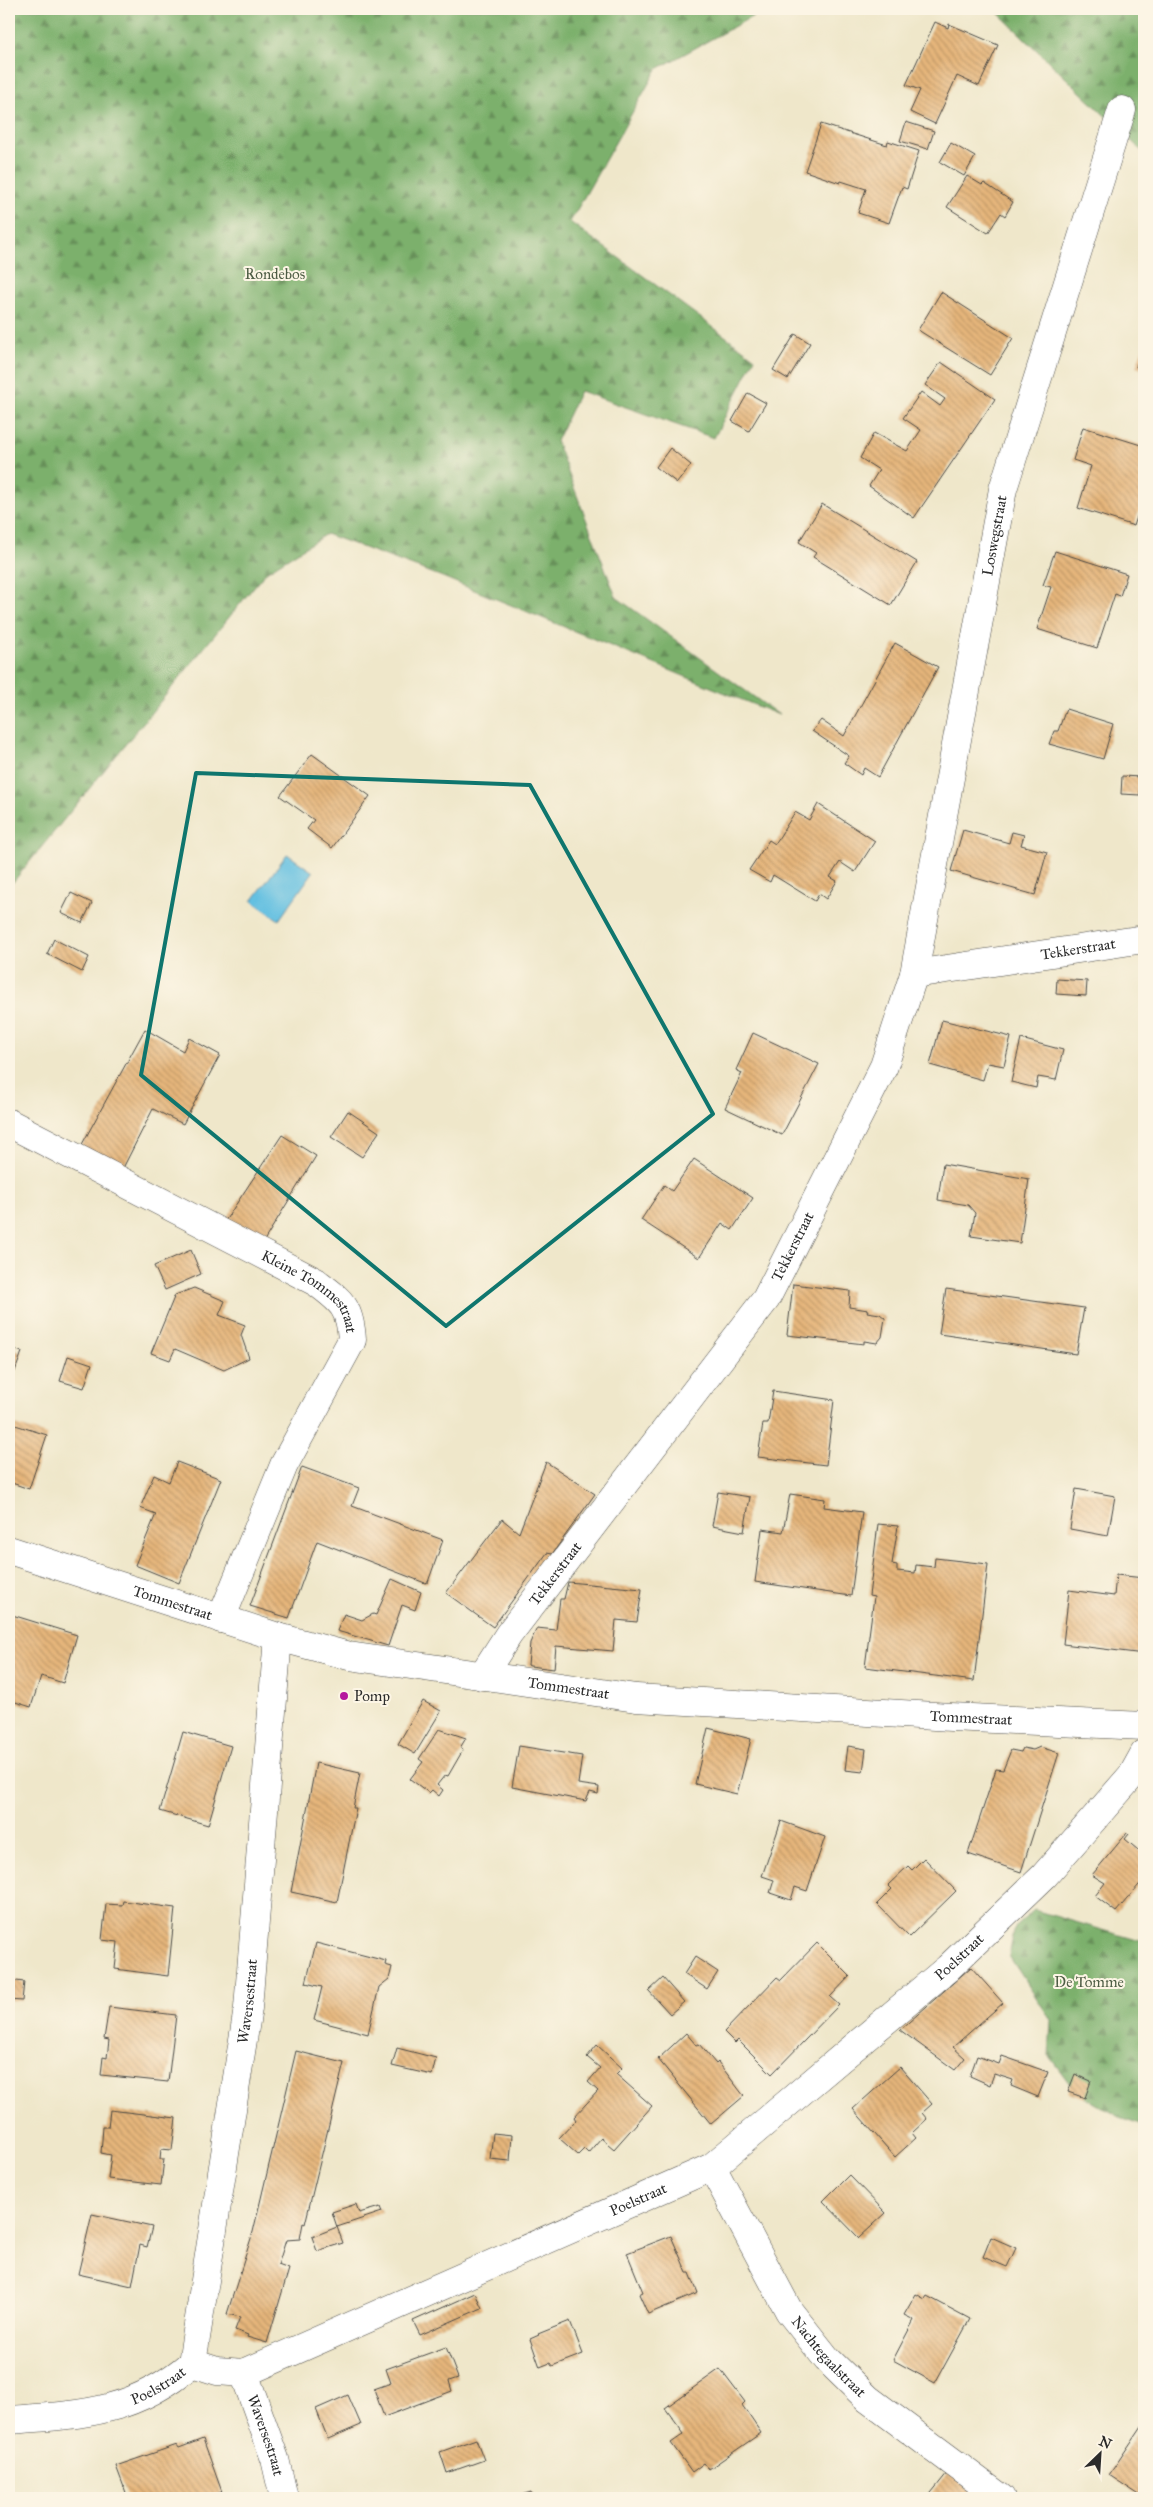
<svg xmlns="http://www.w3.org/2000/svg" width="1153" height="2507" font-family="'IM FELL Great Primer',serif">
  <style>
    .forest { fill: url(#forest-firs); stroke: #546e4c }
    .water { fill: #63c0e1; stroke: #477686 }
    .building { fill: url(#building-back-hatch) }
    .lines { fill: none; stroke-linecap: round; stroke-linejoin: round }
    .street-casing { stroke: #484743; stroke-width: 29 }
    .street { stroke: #fff; stroke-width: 28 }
    .marked { fill: none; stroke: #0f766e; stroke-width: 4; stroke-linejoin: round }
    .poi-dot { fill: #b5179e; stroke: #fcf5e5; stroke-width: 2 }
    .labels { text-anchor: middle; stroke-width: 4; stroke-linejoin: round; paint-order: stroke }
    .park-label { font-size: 15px; fill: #4d5c44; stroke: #fcf5e5 }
    .street-label { font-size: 15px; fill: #2b2b2b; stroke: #fcf5e5 }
    .poi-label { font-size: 15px; fill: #2b2b2b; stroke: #fcf5e5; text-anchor: start }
  </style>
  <defs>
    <pattern id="forest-firs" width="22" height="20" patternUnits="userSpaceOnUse" patternTransform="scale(1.25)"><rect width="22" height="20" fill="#7cb06c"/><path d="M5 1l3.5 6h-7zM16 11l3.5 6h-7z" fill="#668f59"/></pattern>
    <pattern id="building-back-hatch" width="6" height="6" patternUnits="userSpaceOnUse" patternTransform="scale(1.25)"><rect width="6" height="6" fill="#e6b67b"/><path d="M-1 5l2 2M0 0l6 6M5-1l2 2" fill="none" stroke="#bb9465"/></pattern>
  </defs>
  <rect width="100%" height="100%" fill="#fcf5e5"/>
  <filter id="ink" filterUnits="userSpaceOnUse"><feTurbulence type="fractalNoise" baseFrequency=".02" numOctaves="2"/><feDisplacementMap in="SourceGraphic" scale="10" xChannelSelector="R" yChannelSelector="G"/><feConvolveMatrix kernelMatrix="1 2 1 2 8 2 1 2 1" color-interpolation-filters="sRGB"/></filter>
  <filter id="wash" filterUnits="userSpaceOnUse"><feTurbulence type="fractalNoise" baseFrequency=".0096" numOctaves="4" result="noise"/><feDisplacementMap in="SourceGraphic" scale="20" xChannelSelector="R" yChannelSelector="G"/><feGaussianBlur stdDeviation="1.12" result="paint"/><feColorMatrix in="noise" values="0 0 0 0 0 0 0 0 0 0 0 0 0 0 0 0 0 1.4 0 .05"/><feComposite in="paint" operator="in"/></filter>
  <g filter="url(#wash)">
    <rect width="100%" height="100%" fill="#efe7ca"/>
    <path class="forest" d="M9,9H766L657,69L570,222L755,358L714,438L580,391L556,441L616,597L779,715L440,576L326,534L266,572L9,887Z
      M994,9H1144V153Z
      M1034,1910L1144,1942V2125L1119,2117L1076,2092L1049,2056L1051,2020L1009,1956L1015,1927Z"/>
    <path class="water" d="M287,854L313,872L279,920L252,901Z"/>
    <g id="blocks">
      <path class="building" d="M935,22L948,28L949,24L998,45L979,86L957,76L935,124L910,112L920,90L906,85Z
        M906,122L934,131L928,149L900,141Z
        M821,124L887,145L888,141L919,151L907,189L902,187L889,223L858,213L866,189L841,181L840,183L805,171Z
        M951,143L975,157L964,176L940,162Z
        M967,176L982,185L984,183L1013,202L1005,216L1001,213L988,233L947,207Z
        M941,292L1013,338L990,375L918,330Z
        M795,334L810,343L788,379L773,370Z
        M1144,344V370L1136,367Z
        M941,362L995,399L914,518L869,486L879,470L860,458L874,433L907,451L921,430L903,418L921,392L940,406L945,399L925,385Z
        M748,393L766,403L749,431L732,421Z
        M1083,427L1144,446V496L1134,526L1078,508L1091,466L1073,460Z
        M670,448L691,465L677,483L656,467Z
        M822,504L917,562L891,605L813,557L816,553L799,542Z
        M1055,551L1127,574L1120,596L1115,594L1097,648L1037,629L1051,587L1043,585Z
        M895,643L938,667L878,777L864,768L861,775L844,763L849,756L812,731L821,720L844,736Z
        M1066,709L1113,724L1103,759L1049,744L1054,731H1058Z
        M312,754L370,796L332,848L307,829L314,820L280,796Z
        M1122,776L1140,777V795L1121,794Z
        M818,804L875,841L855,872L840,862L830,877L837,881L826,899L819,894L815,901L773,875L770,882L749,870L769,840L775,844L795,812L809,820Z
        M963,830L1009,843L1012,832L1024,835L1021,845L1047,852L1035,895L951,871Z
        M71,893L92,903L82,923L61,913Z
        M54,939L89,957L82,972L47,954Z
        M1057,979L1087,981L1086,996L1056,994Z
        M942,1020L1011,1037L1004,1066L988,1063L983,1080L930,1065Z
        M145,1029L183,1051L189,1038L220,1055L183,1124L153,1109L122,1170L80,1148Z
        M753,1033L819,1064L782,1135L725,1108L742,1073L736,1070Z
        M1021,1039L1063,1050L1056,1080L1038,1077L1036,1088L1011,1082Z
        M348,1111L379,1132L362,1157L331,1137Z
        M282,1135L316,1156L262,1244L225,1221Z
        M694,1159L753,1198L732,1230L722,1223L699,1258L641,1220L664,1185L672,1191Z
        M943,1164L1029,1179L1020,1243L971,1236L975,1213L968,1205L938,1200Z
        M191,1250L201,1274L165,1290L154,1266Z
        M793,1284L850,1291L849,1307L868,1310L867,1312L880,1314L885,1318L882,1337L877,1343L864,1341V1344L787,1335Z
        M194,1288L225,1301L219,1315L245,1325L241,1335L249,1358L224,1370L175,1349L170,1360L151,1353L175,1295Z
        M946,1289L1084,1308L1076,1354L939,1334Z
        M9,1347L22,1352L14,1374L9,1372Z
        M68,1356L92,1364L84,1388L60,1381Z
        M773,1391L834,1400L826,1465L758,1457L763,1423H768Z
        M9,1423L47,1435L29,1489L9,1482Z
        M177,1462L221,1479L179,1583L135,1565L156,1514L140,1508L154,1475L169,1482Z
        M546,1462L595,1494L552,1554L547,1553L493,1627L446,1593L502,1519L519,1533Z
        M302,1467L359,1488L352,1506L443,1540L428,1582L425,1583L317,1541L289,1618L250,1606Z
        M1076,1489L1115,1496L1108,1536L1070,1529Z
        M718,1492L750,1497L744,1532L712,1526Z
        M790,1494L825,1499L824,1507L862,1512L851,1596L755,1582L762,1529L783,1532Z
        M878,1524L898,1526L892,1564L897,1565V1571L915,1573L916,1565L934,1567L935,1558L988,1564L974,1681L865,1667L874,1597L869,1596Z
        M1116,1575L1144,1578V1654L1063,1644L1069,1590L1114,1596Z
        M392,1579L421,1592L415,1610L402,1605L388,1646L337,1631L344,1614L362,1620L373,1614L376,1615Z
        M568,1582L642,1589L637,1622L616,1620L613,1651L556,1646L554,1669L530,1666L528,1665L530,1643L537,1628L556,1630L560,1599H564Z
        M9,1614L77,1635L63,1683L41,1676L31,1707L9,1700Z
        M423,1701L441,1711L415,1754L398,1744Z
        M708,1728L751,1739L737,1794L695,1784Z
        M439,1729L466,1738L460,1748L463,1750L448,1776L445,1775L437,1785L443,1790L439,1796L432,1790L429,1793L410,1779L423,1762L419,1759Z
        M183,1732L231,1746L208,1825L160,1811Z
        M519,1746L582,1756L578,1784L599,1787L598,1794L590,1792L586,1801L512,1787Z
        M848,1746L866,1749L863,1772L845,1770Z
        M1040,1747L1059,1753L1021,1872L968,1854L996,1769L1003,1770L1011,1750L1021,1752L1023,1748L1033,1750Z
        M316,1763L360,1773L353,1808H356L337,1902L291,1892Z
        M781,1821L825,1837L807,1891L795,1887L791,1900L770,1893L774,1880L762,1876Z
        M1127,1833L1129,1834L1125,1839L1144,1855V1879L1116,1912L1095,1896L1105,1883L1092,1875Z
        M924,1858L956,1891L909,1937L877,1904L892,1889L888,1885L908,1866L912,1870Z
        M123,1901L175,1908L168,1976L115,1969L118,1942L102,1940L106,1904L122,1905Z
        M316,1943L386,1961L385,1965L392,1967L389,1979L379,1987L368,2034L314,2020L322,1987L306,1983Z
        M817,1943L850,1976L830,1997L839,2005L772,2074L738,2040L735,2043L724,2032L777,1977L781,1980Z
        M695,1957L718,1972L707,1989L684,1974Z
        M971,1967L1003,2003L953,2047L965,2058L955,2070L900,2030Z
        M663,1978L684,2002L670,2014L649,1991Z
        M9,1980L24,1982L22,2001L9,2000Z
        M109,2007L176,2015L168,2082L101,2075L103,2057L107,2058L109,2040L104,2039Z
        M686,2033L696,2045L699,2044L716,2064L718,2062L744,2096L711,2124L658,2059Z
        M597,2045L622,2068L616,2074L652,2106L614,2149L601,2138L588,2153L584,2149L578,2155L559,2138L576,2120L574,2117L598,2091L588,2082L600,2068L587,2057Z
        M397,2048L436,2058L432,2075L392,2066Z
        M296,2051L344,2063L305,2224L303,2223L300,2239L286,2240L278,2265L289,2269L267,2343L247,2337L248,2335L235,2330L240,2317L227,2314L253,2232Z
        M977,2056L999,2064L1002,2056L1048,2072L1038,2097L1011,2086L1013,2080L994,2074L990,2085L970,2076Z
        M900,2067L932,2104L922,2113L927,2119L912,2133L916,2138L895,2157L853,2109Z
        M1075,2074L1091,2081L1085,2098L1068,2092Z
        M110,2110L176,2118L172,2150L161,2149L160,2159H164L161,2185L108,2179L111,2155L101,2153L103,2127H108Z
        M493,2133L512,2135L510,2161L490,2159Z
        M849,2175L886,2213L859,2238L823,2201Z
        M356,2204L359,2213L380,2207L382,2212L337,2227L332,2212Z
        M92,2214L152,2227L147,2247L140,2245L132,2286L78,2274Z
        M337,2227L343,2243L317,2251L312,2237Z
        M671,2236L687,2273H690L698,2293L648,2314L639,2294L643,2292L627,2253Z
        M991,2237L1016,2248L1007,2267L983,2257Z
        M475,2293L482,2308L420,2335L413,2321Z
        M916,2294L925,2299L927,2296L970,2319L935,2383L893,2360L914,2320L904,2315Z
        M570,2321L583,2354L552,2366L550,2363L540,2367L530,2339L539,2335L538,2334Z
        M446,2347L458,2378L449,2381L452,2391L384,2417L374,2389L391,2383L386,2369Z
        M720,2369L745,2402L742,2405L761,2433L709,2469L704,2463L692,2472L671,2443L684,2434L665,2408Z
        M348,2395L361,2425L328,2439L316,2409Z
        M1144,2423V2498L1109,2475Z
        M203,2439L222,2492L206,2498H193L192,2495L186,2498H128L116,2466L177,2445L179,2448Z
        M476,2439L484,2460L447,2473L440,2452Z
        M948,2472L979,2498H927Z
        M531,2492L532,2498H511Z"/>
    </g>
  </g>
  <g filter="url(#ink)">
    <use href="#blocks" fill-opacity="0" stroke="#484743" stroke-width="1"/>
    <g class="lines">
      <defs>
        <g id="street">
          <path id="s1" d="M914,974L1144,939"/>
          <path id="s2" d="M9,1123L316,1282C341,1301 350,1306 352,1340L284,1465L221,1619"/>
          <path id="s3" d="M9,1550L278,1637L349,1656L636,1698L951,1717L1144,1726"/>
          <path id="s4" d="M482,1676L509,1634L766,1299L884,1066L914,974L1003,489L1122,110"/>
          <path id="s5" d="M712,2167L789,2311L827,2359L868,2399L1001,2498"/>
          <path id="s6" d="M192,2363L217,2371L244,2373L712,2167L948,1968L1044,1876L1133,1774L1144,1754"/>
          <path id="s7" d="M192,2363L248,2008L278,1637"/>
          <path id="s8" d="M244,2373L275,2459L284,2498"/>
          <path id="s9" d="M9,2420C81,2415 135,2413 192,2363"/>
        </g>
      </defs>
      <use href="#street" class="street-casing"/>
      <use href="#street" class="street"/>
    </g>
  </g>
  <path class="marked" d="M196,773L530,785L713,1114L446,1326L141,1075Z"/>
  <circle class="poi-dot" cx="344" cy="1696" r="5"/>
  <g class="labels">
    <g class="park-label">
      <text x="275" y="279">Rondebos</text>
      <text x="1089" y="1987">De Tomme</text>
    </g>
    <g class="street-label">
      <text dy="5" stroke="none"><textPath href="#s4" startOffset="1276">Loswegstraat</textPath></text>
      <text dy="5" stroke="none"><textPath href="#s1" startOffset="166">Tekkerstraat</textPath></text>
      <text dy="5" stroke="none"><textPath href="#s4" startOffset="531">Tekkerstraat</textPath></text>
      <text dy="5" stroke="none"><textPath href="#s2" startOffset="348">Kleine Tommestraat</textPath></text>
      <text dy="5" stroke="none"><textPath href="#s4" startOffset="126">Tekkerstraat</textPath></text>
      <text dy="5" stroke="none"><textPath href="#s3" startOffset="172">Tommestraat</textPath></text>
      <text dy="5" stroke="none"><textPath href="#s3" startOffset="578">Tommestraat</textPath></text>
      <text dy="5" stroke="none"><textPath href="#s3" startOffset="982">Tommestraat</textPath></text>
      <text dy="5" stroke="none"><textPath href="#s6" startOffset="889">Poelstraat</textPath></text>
      <text dy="5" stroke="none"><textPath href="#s7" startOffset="366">Waversestraat</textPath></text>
      <text dy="5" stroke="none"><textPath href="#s6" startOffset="484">Poelstraat</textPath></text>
      <text dy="5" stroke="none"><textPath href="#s5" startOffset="224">Nachtegaalstraat</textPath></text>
      <text dy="5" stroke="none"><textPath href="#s9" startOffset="155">Poelstraat</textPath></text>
      <text dy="5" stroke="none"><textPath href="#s8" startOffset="66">Waversestraat</textPath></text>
    </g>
    <g class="poi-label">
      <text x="354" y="1701">Pomp</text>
    </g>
  </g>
  <rect width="1153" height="2507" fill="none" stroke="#fcf5e5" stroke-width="30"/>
  <g transform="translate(1100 2454) rotate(25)" stroke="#fcf5e5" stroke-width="4" paint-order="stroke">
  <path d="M0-4L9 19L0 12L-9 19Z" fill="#2b2b2b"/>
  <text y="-8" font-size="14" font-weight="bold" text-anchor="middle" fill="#2b2b2b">N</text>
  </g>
</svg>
